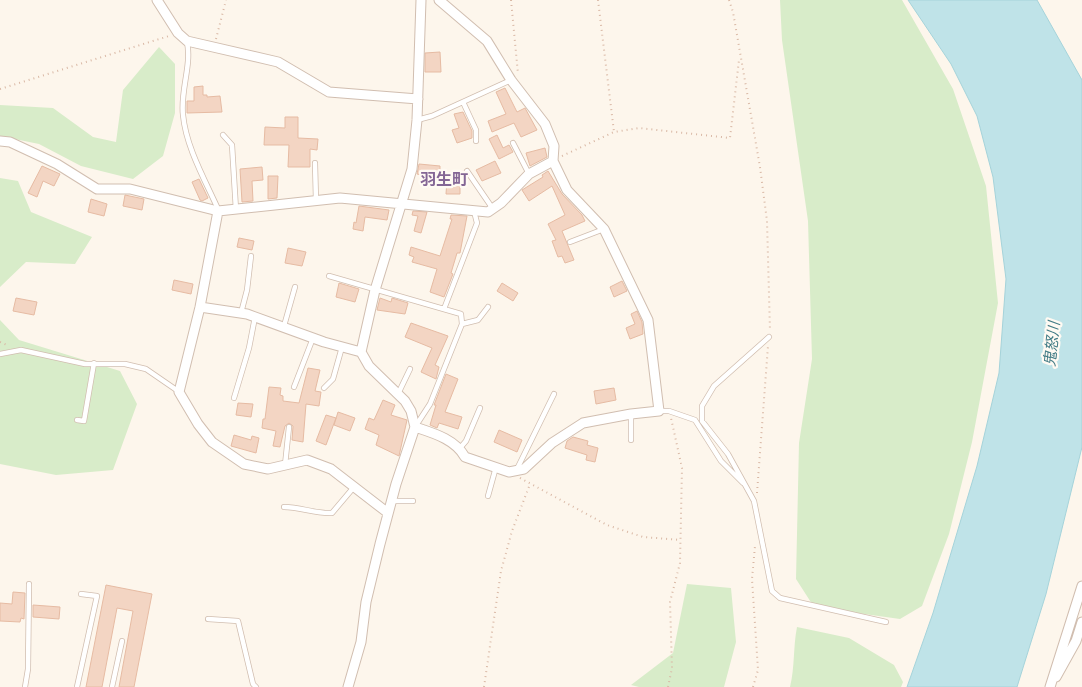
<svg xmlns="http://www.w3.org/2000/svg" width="1082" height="687" font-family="'Titillium Web','Noto Sans JP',sans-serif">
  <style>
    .green { fill: #d8ecc9 }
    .water { fill: #bfe3e8; stroke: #a5d3da }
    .building { fill: #f3d5c3; stroke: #e6bba3 }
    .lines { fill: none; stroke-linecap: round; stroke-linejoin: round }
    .service-casing { stroke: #d1beb0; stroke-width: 6 }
    .minor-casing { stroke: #d1beb0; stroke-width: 11 }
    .path { stroke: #d9b8a5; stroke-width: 2; stroke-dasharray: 1 4; stroke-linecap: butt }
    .service { stroke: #fff; stroke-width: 4.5 }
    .minor { stroke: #fff; stroke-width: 9 }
    .labels { text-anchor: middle; stroke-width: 4.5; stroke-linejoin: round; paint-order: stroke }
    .water-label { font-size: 15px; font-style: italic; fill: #437c86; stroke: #fffaf3 }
    .quarter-label { font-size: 16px; font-weight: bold; fill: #846695; stroke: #fffaf3 }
  </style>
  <rect width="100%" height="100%" fill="#fdf6ec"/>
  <path class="green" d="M780,0H902L953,89L986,186L998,303L972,442L949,534L922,606L900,619L814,607L796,579L799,443L812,359L808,221L782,40Z
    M159,47L175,64V113L163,156L133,179L81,166L39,144L0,136V105L53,108L93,137L116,142L123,90Z
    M0,178L18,181L31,212L92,237L75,264L26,262L0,287Z
    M0,320L19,340L120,371L137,404L113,470L56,475L0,464Z
    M687,584L731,588L736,642L724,687H639L631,685L673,653Z
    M797,627L849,638L894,665L903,682L901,687H790C795,667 793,647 797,627Z"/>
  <path class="water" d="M908,0H1037L1082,80V447L1046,594L1017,687H907L933,613L977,466L999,373L1006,279L993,177L977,116L951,64Z"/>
  <path class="building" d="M440,52L441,72H425V53Z
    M203,86V95H207V97L220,96L222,112L187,113V101H194V87Z
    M505,88L517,112L525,108L537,130L521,137L514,123L492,132L488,121L506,114L496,92Z
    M463,112L472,131V138L457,143L452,130L459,128L454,114Z
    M285,117H298V138L318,139L317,150L310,149V167H288L289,145H264L265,127L285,128Z
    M497,135L503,148L509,145L513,152L499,159L489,139Z
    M545,148L547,157L530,166L526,153Z
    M495,161L501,173L482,181L476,170Z
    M419,164L440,166V172L427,176L417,174Z
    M42,166L60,174L54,186L43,181L37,197L28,193Z
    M262,167L263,180L252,181L253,201L242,202L240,169Z
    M548,171L562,194L582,215L585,221L562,231L574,260L565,263L562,256L558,257L552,241L556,240L548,224L565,215L552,186L529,201L522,190L543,177L542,175Z
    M268,176H278L277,198L268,199Z
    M199,179L208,198L202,201L200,200L192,182Z
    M447,180H460V194H446Z
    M125,195L144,199L142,210L123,206Z
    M91,199L107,204L104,216L88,212Z
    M359,206L389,210L387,220L365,217L363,231L353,229L354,222L356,223Z
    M413,211L427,212L421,233L414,231L418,216L412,215Z
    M451,215L467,216L460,253H457L451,273L453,274L444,297L430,292L437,269L412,262L414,257L409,255L411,247L440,256L452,219H450Z
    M239,238L254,241L252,250L237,247Z
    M288,248L306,252L302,266L285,263Z
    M174,280L193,284L191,294L172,290Z
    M622,281L627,291L614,297L610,287Z
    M339,283L359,289L355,302L336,297Z
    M502,283L518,293L513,301L497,291Z
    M16,298L37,302L34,315L13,311Z
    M380,298L391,302L392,298L408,303L405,314L377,310Z
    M637,311L642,322L643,334L630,339L626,328L635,324L631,314Z
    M411,323L448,336L435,365L439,367L436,379L421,372L432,348L405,337Z
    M308,368L320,370L315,391L321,392L319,406L306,404L303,442L292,440L293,426L289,423L285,426L280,447L273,446L276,431L262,428L263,419H265L269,387L281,388L280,395L283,396V401L299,403Z
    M446,374L458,379L445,412L462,417L458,429L439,423L437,428L430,425L436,405H434Z
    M614,388L616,400L596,404L594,391Z
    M383,400L395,405L391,415L407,420L399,456L376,445L379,435L365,429L369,418L374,420Z
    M238,403L253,404L251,417L236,415Z
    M338,412L355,418L350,431L334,425Z
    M326,415L336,418L326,445L316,441Z
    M499,430L522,440L517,452L494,442Z
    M234,435L251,440L252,436L259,438L256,453L231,446Z
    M573,437L588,441L587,445L598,448L595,462L586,460L587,455L565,448L567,441Z
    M106,585L152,594L134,687H119L133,611L117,608L102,687H86Z
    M13,592L25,593L24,619L21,618L20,622L0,621V603L12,604Z
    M33,605L60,607L59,619L33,617Z"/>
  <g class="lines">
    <defs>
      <path id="service" d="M187,42C192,65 180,91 183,115C186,147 205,180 218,209
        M463,102L476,130V141
        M417,120L432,116L511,80
        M223,135L232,145L236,210
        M513,143L529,174
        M315,163L316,201
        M467,171L493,209
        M570,242L604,229
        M329,276L461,314L462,324L430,404L415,427
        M444,309L477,223L474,211
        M241,313L247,290L251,256
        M462,324L478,320L488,307
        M284,326L295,287
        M769,337L714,386L702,406V421L728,454L754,501L772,591L780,598L886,622
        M0,354L21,350L85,364H125L146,369L178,391
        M294,387L313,338
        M324,388L333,379L342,347
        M398,394L410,369
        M234,398L249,348L255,317
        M659,411H669L695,420L721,461L743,483
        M631,414V440
        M77,420L84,421L94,363
        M460,448L466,441L480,408
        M285,465L289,427
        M517,469L554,394
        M488,496L496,467
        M391,501H413
        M284,507C301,507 315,514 332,513L354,487
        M208,619L238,621L253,684L256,687
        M25,687L28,669L29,584
        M77,687L97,596L81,594
        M112,687L122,641"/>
      <path id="minor" d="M157,0L178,33L187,41L278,62L329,92L418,99
        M0,141L10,142L57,164L97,189H130L218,211L340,198L488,212L501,203L529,174L553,161
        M218,211L200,307L179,392L198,424L212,442L244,464L268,469L307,460L331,469L388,513
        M200,307L247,314L324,342L361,352
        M415,427C433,433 455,439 465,457L509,472L524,469L552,443L583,423L631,414L659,411L648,320L604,229L567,190L553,161L554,146L545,124L511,80L487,41L439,0
        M1056,677L1076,641L1082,622
        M348,687L361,642L366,602L380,544L396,484L415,427L411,411L405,401L369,366L361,352L375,290L412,169L417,120L421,0
        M1050,687L1082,586"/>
    </defs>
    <use href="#service" class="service-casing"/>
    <use href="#minor" class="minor-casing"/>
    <path class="path" d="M511,0L518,74
      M598,0L614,132
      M729,0L733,12L760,167L767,221L770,331
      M216,39L226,0
      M0,89L169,36
      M562,156L614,132L639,128L730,138L739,60
      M0,342L9,346
      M520,478L607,525L643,537L681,540
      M757,493L768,346
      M484,687L501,571L512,531L530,484
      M668,687L672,668L670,602L680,563L682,468L671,418
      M753,687L758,670L752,579L755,546"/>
    <use href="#service" class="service"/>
    <use href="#minor" class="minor"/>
  </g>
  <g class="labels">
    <g class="water-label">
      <text transform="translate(1052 344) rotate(-84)" y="5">鬼怒川</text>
    </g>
    <g class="quarter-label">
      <text x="444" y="185">羽生町</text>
    </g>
  </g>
</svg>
